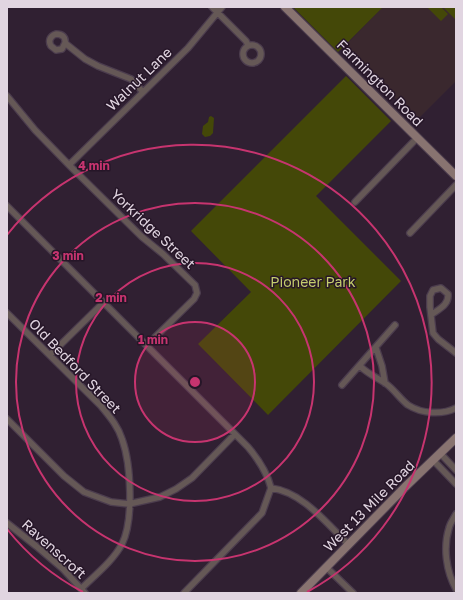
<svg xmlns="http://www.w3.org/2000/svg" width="463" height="600" font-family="'Golos Text',sans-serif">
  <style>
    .education { fill: #3a282e }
    .green { fill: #444808 }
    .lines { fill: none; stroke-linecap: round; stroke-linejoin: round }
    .street-casing { stroke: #4c3d4e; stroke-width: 8 }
    .secondary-casing { stroke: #4c3d4e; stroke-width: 10 }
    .street { stroke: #655856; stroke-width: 5.5 }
    .secondary { stroke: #887370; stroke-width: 8 }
    .ring { fill: none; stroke: #c7346f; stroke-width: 2 }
    .labels { text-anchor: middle; stroke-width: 3; stroke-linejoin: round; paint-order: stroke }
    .street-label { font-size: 14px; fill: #e1d5e1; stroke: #261628 }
    .park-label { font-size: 14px; fill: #c4cd6d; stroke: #261628 }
    .centre { fill: #c7346f; stroke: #261628; stroke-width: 2 }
    .ring-label { font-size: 12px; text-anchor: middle; font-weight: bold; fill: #c7346f; stroke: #261628; stroke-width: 3; stroke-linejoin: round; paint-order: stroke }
  </style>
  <rect width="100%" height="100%" fill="#302032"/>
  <path class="education" d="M383,7H456V81L417,120L344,47Z"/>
  <path class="green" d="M293,7H383L338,52Z
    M427,7H441L448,14L441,21Z
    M443,7H456V20Z
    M346,76L391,121L316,196L401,281L268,415L198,344L251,292L191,231Z
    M211,116L214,118L213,133L210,136L205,137L202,134L203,126L208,122L209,117Z"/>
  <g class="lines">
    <defs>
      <path id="street" d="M212,7L246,41L248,45
        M65,43L62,49L56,50L51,46C48,41 50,36 56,34C62,34 66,37 65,43L85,59L98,66L131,79L143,92
        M243 54a9 9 0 1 1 18 0a9 9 0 1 1-18 0Z
        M7,96L35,130L69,165L142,237L163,254L195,285L197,293L194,299L147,345
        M69,165L188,48L222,7
        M355,202L417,138
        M7,206L248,447C259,460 267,472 271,488
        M410,233L456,185
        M7,313L101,406C109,416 118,426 122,439C131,464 134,520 122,544C113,561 95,575 81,589
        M431,315C439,309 449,305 448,294L441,288L433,290L430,296V307L433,333L438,339L456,353
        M376,348L382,366L385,383
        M50,355L104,302
        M360,366C368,374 376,377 385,383C394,389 400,399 408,405C422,414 442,415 456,408
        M342,385L395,325
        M7,419L64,476L84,492L111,502L129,504L160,497L176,489L192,478L235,434
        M440,453L456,470
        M433,460L456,484
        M271,488C303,492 327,524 349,545
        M456,514C454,518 450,523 449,528C443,547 446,571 456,589
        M7,523L36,546L63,569L85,593
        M326,567L353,593
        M184,593L262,513L271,488"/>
      <path id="secondary" d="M285,7L456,176
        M301,593L405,487L456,438"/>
    </defs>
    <use href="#street" class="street-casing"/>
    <use href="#secondary" class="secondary-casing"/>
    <use href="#street" class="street"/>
    <use href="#secondary" class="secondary"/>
  </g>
  <circle cx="195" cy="382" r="60" fill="#c7346f" fill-opacity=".12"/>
  <g class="ring">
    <circle cx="195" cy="382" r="60"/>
    <circle cx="195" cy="382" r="119"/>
    <circle cx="195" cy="382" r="179"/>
    <path d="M83 592A238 238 0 0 1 7 529M7 235A238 238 0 1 1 307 592"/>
  </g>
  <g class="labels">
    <g class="street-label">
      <text transform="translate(139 79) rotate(-44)" y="5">Walnut Lane</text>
      <text transform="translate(380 83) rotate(45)" y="5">Farmington Road</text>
      <text transform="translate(153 229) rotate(43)" y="5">Yorkridge Street</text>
      <text transform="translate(75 366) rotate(46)" y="5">Old Bedford Street</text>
      <text transform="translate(369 506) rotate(-45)" y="5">West 13 Mile Road</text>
      <text transform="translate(54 549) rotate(42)" y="5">Ravenscroft</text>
    </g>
    <g class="park-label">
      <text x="313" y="287">Pioneer Park</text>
    </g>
  </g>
  <circle cx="195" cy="382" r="6" class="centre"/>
  <g class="ring-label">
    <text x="94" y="170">4 min</text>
    <text x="68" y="260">3 min</text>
    <text x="111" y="302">2 min</text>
    <text x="153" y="344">1 min</text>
  </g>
  <rect width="463" height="600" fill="none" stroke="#e1d5e1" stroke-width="16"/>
</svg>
